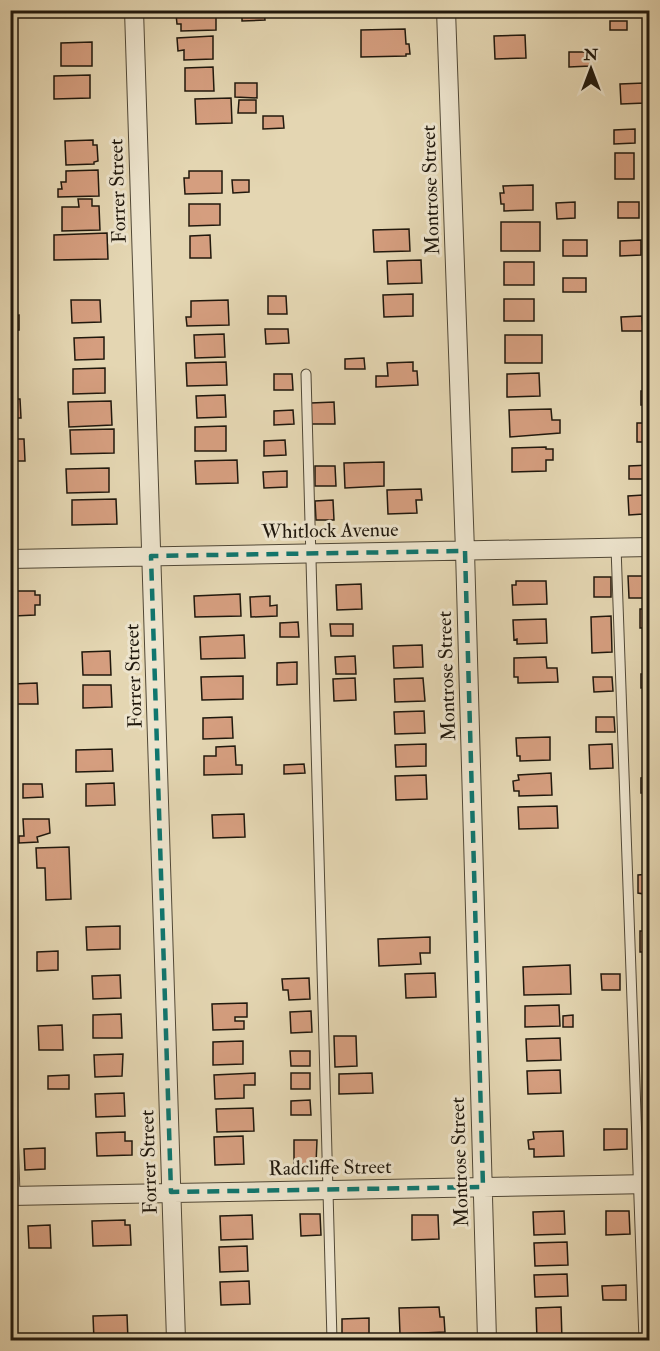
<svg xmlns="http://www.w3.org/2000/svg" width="660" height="1351" font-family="'IM FELL Double Pica',serif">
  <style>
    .building { fill: #d59e7f; stroke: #20180d; stroke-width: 1.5 }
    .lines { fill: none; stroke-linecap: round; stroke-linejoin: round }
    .lane-casing { stroke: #514836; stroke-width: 11 }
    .street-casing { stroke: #514836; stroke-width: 20 }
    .lane { stroke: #ede4cd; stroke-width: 9 }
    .street { stroke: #ede4cd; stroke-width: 18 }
    .marked { fill: none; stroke: #0f766e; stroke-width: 4.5; stroke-dasharray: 12 8; stroke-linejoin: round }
    .labels { text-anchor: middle; stroke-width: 6; stroke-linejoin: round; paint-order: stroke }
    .street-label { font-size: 20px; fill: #20180d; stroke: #ede4cd }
  </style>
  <rect width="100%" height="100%" fill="#e4d6b2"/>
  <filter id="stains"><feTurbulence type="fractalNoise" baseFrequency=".00333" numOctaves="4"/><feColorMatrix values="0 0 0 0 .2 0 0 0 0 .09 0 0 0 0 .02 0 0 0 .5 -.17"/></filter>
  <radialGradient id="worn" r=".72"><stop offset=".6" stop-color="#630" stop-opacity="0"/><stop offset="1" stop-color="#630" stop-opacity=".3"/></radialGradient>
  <path class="building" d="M180,10H216V30L181,31V24H177L176,14H181Z
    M242,10H264L265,20L242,21Z
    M631,10H650V21H646V17H631Z
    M610,21H627V30H610Z
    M405,29L406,44H409L410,54H406V56L361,57V30Z
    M525,35L526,58L495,59L494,36Z
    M213,36V59L184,60V50L178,51L177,38Z
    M92,42V66H61V43Z
    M569,52H590V66L569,67Z
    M213,67L214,91H185V68Z
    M90,75V98L54,99V76Z
    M235,83H257V98L235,97Z
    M644,83L645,103L621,104L620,84Z
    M231,98L232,123L196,124L195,99Z
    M239,100H256V113H238Z
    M263,116H283L284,128L263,129Z
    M635,129V143L614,144V130Z
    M10,138H14V153H10Z
    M93,140V145H97L98,161L94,162V164L66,165L65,141Z
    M615,153H634V179H615Z
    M98,170L99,196L58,197V189H62L61,182H66V171Z
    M189,171H222V193L185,194L184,178H189Z
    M232,180H249V192L233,193Z
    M533,185V210L504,211V204H501L500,193H504L503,186Z
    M78,199H92V206H99L100,230L62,231V207H79Z
    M575,202V218L557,219L556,203Z
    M618,202H639V218H618Z
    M189,204H220V225L189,226Z
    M501,222H540V251H501Z
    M409,229L410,251L374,252L373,230Z
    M107,233L108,259L54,260V235Z
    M210,235L211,258H190V236Z
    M563,240H587V256H563Z
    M641,240V255L620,256V241Z
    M10,245H16V266H10Z
    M421,260L422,283L388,284L387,261Z
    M504,262H534V285H504Z
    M563,278H586V292H563Z
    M413,294V316L384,317L383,295Z
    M268,296H286L287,314H268Z
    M504,299H534V321H504Z
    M71,300H100L101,322L72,323Z
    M228,300L229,325L187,326L186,317H191V301Z
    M19,315V330H10V316Z
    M642,316L643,331H622L621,317Z
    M265,329H288L289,343L266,344Z
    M224,334L225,357L195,358L194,335Z
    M505,335H542V363H505Z
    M104,337V359L75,360L74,338Z
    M364,358L365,369H345V359Z
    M226,362L227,385L187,386L186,363Z
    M413,362V371H417L418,385L376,387V376H388L387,363Z
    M105,368V393L73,394V369Z
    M539,373L540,396L507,397V374Z
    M274,374H292L293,390H274Z
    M641,391H650V405H641Z
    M225,395L226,417L197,418L196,396Z
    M10,399H20L21,418H10Z
    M111,401L112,425L69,427L68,402Z
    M334,402L335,424H311V403Z
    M551,409L552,420H560V433L510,437L509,410Z
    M293,410L294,424L274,425V411Z
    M637,423H650V442H637Z
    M226,426V451H195V427Z
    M114,429V453L71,454L70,430Z
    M10,439H24L25,461H10Z
    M285,440L286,455L264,456V441Z
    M546,447V449H553V460H546V471L512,472V448Z
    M237,460L238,483L196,484L195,461Z
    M384,462V486L345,488L344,463Z
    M650,465V479H629V466Z
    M315,466H335L336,486H315Z
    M109,468V492L67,493L66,469Z
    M287,471V487L264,488L263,472Z
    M421,489L422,500H416L417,513L388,514L387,490Z
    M643,495V514L629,515L628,496Z
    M116,499L117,524L72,525V500Z
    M333,500L334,520H316L315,501Z
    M628,576H648V598H629Z
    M594,577H611V597H594Z
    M516,581H546L547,604L513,605L512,585H516Z
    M361,584L362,609L337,610L336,585Z
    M13,591H35V595H40V605H35V615L14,616Z
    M240,594L241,616L195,617L194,596Z
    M270,596V606L277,605V616L251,617L250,597Z
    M640,609H650V628H640Z
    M611,616L612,652L592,653L591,617Z
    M546,619L547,643L517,644V639L514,640L513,620Z
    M298,622L299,637H280V623Z
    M330,624H353V636H331Z
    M244,635L245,658L201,659L200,637Z
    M650,642V661H645L644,643Z
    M422,645L423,667L394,668L393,646Z
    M110,651L111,675H83L82,652Z
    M355,656L356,674H336L335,657Z
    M546,657L547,668H557L558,682L518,683V677H514V658Z
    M297,662V684L277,685V663Z
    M641,674H650V687L641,688Z
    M243,676V699L202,700L201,677Z
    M593,677H612L613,691L594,692Z
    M355,678L356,700L334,701L333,679Z
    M423,678L425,701L395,702L394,679Z
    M37,683L38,704H14L13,684Z
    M83,685H111L112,707L83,708Z
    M424,711L425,733L395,734L394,712Z
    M232,717L233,738L203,739V718Z
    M596,717H614L615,732H596Z
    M550,737V760L520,761V756H517L516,738Z
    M426,744V766L396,767L395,745Z
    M612,744L613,768L590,769L589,745Z
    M235,746L236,765H242V774L204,775V756H216V747Z
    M112,749L113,771L76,772V750Z
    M304,764L305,773L284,774V765Z
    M551,773L552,795L519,796V791H514L513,781L519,780L518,775Z
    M426,775L427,799L396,800L395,776Z
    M650,777V793H641V778Z
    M114,783L115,805L86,806V784Z
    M23,784H42L43,797L23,798Z
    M557,806L558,828L519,829L518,807Z
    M244,814L245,837L213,838L212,815Z
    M23,819H49L50,833L37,837L38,842L19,843V836H24Z
    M69,847L71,899L46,900L45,868H37L36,848Z
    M650,874V895L638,893V875Z
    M120,926V949L87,950L86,927Z
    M640,931H650V952H640Z
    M430,937V953H420L421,964L379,966L378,939Z
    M58,951V970L37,971V952Z
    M570,965L571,994L524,995L523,967Z
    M435,973L436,997L406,998L405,974Z
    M601,974H620V990H602Z
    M120,975L121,998L93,999L92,976Z
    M309,978L310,999L289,1000L288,990H283L282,979Z
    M247,1003V1017H235V1021H244V1029L213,1030L212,1004Z
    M559,1005L560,1026L525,1027V1006Z
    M311,1011L312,1032L291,1033L290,1012Z
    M121,1014L122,1038H93V1015Z
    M573,1015V1027H563V1016Z
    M62,1025L63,1050H39L38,1026Z
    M334,1036H356L357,1066L335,1067Z
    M560,1038L561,1060L527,1061L526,1039Z
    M646,1039H650V1060H647Z
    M243,1041V1064L213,1065V1042Z
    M290,1051H310V1066H291Z
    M123,1054L122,1076L95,1077L94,1055Z
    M560,1070L561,1093L528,1094L527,1071Z
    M255,1073V1085H244V1098L215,1099L214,1075Z
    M291,1073H310V1089H291Z
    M372,1073L373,1093L339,1094V1074Z
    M69,1075V1089H48V1076Z
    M124,1093L125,1116L96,1117L95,1094Z
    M310,1100L311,1115H291V1101Z
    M253,1108L254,1131L217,1132L216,1109Z
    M645,1110H650V1124H646Z
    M604,1129H627V1149L604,1150Z
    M646,1129H650V1150H647Z
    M563,1131L564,1156L534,1157V1149H529L528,1140L534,1139L533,1132Z
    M125,1132V1141H132V1155L97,1156L96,1133Z
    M243,1136L244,1164L215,1165L214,1137Z
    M294,1140H317L316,1164H294Z
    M45,1148V1169L25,1170L24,1149Z
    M564,1211L565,1234L534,1235L533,1212Z
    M606,1211H629L630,1234L606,1235Z
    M300,1214H320L321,1235L301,1236Z
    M252,1215L253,1239L221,1240L220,1216Z
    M412,1215H438L439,1239L412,1240Z
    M125,1220V1225H130L131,1245L93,1246L92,1221Z
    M50,1225L51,1248H29L28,1226Z
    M567,1242L568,1265L535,1266L534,1243Z
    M247,1246L248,1271L220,1272L219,1247Z
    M567,1274L568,1296L535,1297L534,1275Z
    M249,1281L250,1304L221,1305L220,1282Z
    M626,1285V1300H603L602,1286Z
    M439,1307L440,1317H444L445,1332L400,1334L399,1308Z
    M561,1307L562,1340H537L536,1308Z
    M127,1315L128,1340H94L93,1316Z
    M369,1318V1336H342V1319Z"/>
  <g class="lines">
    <defs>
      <path id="lane" d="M306,374L332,1340
        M616,547L644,1340
        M10,1033L15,1195"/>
      <path id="street" d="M134,10L176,1340
        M446,10L465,551L487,1340
        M10,559L650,547
        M10,1196L650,1184"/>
    </defs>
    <use href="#lane" class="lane-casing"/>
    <use href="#street" class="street-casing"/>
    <use href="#lane" class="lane"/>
    <use href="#street" class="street"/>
  </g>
  <path class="marked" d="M465,551L483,1187L171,1192L151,556Z"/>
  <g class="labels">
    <g class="street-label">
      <text transform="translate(430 190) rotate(-92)" y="7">Montrose Street</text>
      <text transform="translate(117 191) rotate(-92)" y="7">Forrer Street</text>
      <text transform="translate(330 530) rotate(-1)" y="7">Whitlock Avenue</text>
      <text transform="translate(133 676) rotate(-92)" y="7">Forrer Street</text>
      <text transform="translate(446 676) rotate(-92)" y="7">Montrose Street</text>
      <text transform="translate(148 1162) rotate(-92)" y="7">Forrer Street</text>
      <text transform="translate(459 1162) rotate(-92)" y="7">Montrose Street</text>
      <text transform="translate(330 1167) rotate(-1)" y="7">Radcliffe Street</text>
    </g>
  </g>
  <rect width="660" height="1351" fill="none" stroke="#e4d6b2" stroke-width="36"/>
  <rect x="12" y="12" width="636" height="1327" fill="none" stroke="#20180d" stroke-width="3"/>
  <rect x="18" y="18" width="624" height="1315" fill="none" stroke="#20180d" stroke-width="1.5"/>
  <g transform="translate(591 69)" stroke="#ede4cd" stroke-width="4.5" paint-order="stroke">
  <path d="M0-4.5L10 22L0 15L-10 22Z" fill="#20180d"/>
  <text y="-9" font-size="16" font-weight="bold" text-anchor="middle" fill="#20180d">N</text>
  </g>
  <rect width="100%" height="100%" filter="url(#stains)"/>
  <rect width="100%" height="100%" fill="url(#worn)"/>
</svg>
